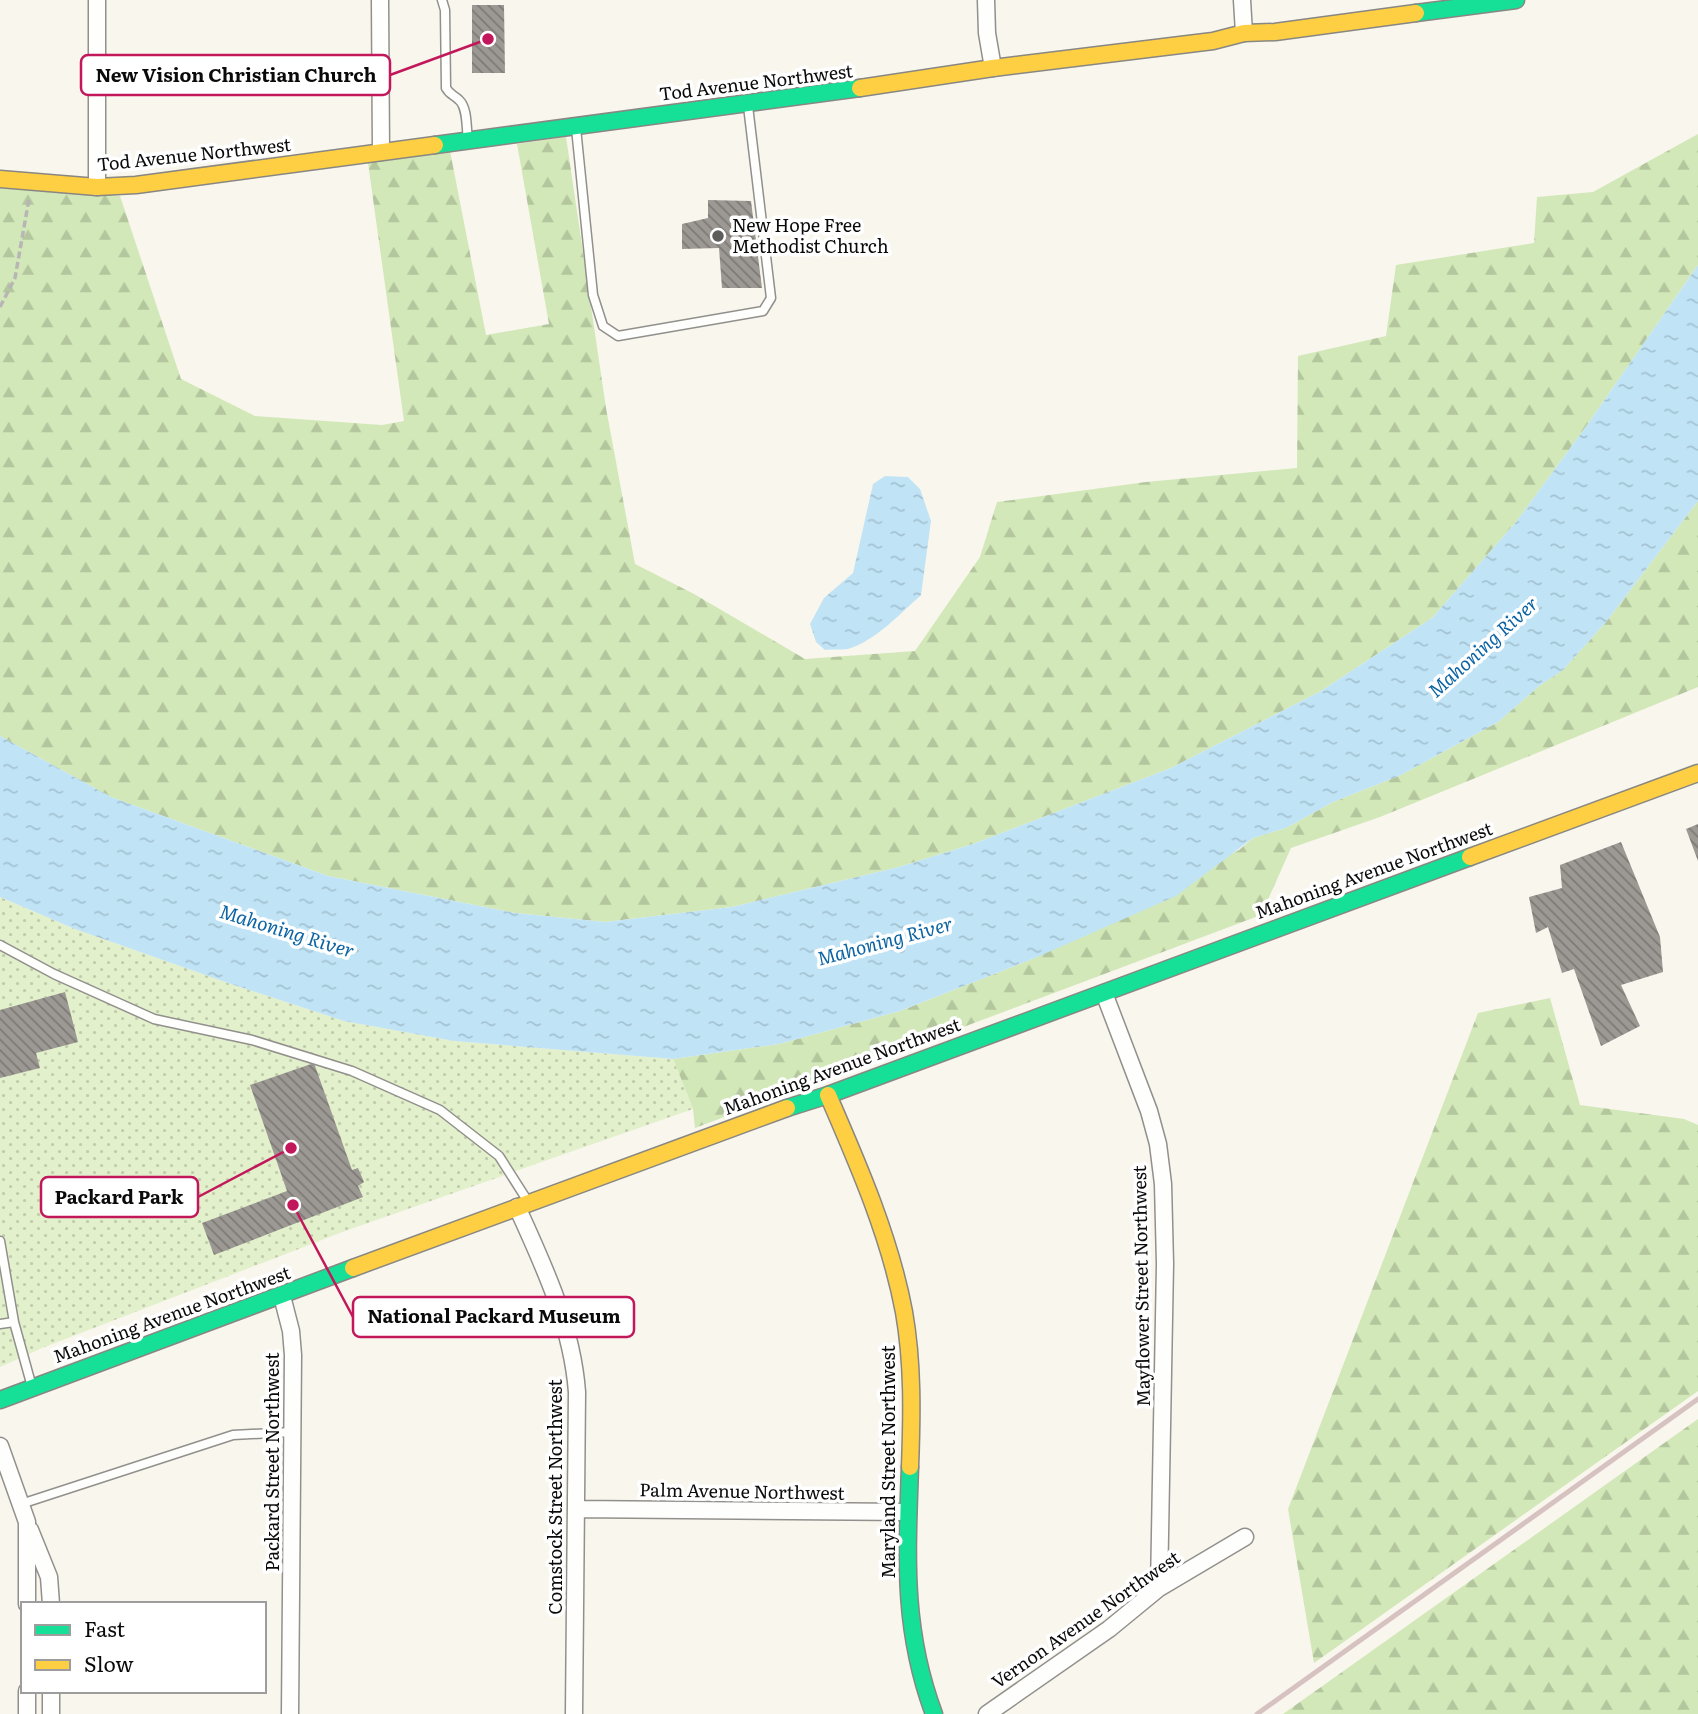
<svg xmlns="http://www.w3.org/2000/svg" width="1698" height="1714" font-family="Literata,serif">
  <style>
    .forest { fill: url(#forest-firs) }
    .park { fill: url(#park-dots) }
    .water { fill: url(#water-ripples) }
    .building { fill: url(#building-back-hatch) }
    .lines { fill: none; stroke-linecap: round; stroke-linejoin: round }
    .lane-casing { stroke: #92908c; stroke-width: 11 }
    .street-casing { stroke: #92908c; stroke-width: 19 }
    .fast-casing { stroke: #888783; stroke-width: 19 }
    .slow-casing { stroke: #888783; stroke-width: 19 }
    .path { stroke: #b7b6b5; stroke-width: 3.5; stroke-dasharray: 7 3.5; stroke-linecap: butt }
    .lane { stroke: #fefefc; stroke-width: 8 }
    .street { stroke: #fefefc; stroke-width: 16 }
    .fast { stroke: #16e098; stroke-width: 16 }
    .slow { stroke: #ffcf43; stroke-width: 16 }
    .rail { stroke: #d7c2c2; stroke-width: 5 }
    .poi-dot { fill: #5e5d59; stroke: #fff; stroke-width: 2.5 }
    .labels { text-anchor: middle; stroke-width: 7; stroke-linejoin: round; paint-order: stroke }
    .street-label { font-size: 18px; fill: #0a0a0a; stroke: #fff }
    .poi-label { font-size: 18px; fill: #0a0a0a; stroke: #fff; text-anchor: start }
    .water-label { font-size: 19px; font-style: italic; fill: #0c64a3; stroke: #fff }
    .leader { fill: none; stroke: #c2185b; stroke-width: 2.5 }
    .callout-dot { fill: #c2185b; stroke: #fff; stroke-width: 2.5 }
    .callout { fill: #fff; stroke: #c2185b; stroke-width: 2.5 }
    .callout-label { font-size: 19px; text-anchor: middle; font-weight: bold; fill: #0a0a0a }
  </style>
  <defs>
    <pattern id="forest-firs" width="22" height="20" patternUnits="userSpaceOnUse" patternTransform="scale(1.75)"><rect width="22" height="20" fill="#d2e8b8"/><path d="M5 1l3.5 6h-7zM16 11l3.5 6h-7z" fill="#b3c69d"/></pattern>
    <pattern id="park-dots" width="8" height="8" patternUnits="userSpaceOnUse" patternTransform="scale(1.75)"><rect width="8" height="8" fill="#e2f0cb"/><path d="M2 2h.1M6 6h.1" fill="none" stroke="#c1ccad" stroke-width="1.8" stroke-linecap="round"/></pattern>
    <pattern id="water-ripples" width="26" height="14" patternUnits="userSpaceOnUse" patternTransform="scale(1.75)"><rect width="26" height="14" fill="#c0e4f6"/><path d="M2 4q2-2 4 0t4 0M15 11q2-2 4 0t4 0" fill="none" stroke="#a4c2d2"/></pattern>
    <pattern id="building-back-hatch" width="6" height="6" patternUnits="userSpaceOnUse" patternTransform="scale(1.75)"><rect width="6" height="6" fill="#9c9893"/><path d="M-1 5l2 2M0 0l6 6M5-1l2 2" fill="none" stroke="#7d7a76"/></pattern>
  </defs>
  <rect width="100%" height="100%" fill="#f9f6ed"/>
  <path class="forest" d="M1698,134V265L1585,428L1516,522L1432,618L1321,691L1171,768L973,844L899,867L732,907L605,922L515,913L328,876L111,797L0,736V186L120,196L181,379L255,416L382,425L404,421L368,163L450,151L486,335L549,324L517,144L566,137L606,408L635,564L694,594L805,659L915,651L980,557L997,502L1146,482L1297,468L1298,356L1386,336L1396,265L1534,243L1537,197L1593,192Z
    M1698,501V687L1380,817L1291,848L1261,915L695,1128L693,1109L673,1059L779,1044L900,1011L1035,958L1239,850L1253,838L1286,828L1333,802L1401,775L1498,722L1539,686L1563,670L1606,622Z
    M1550,998L1580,1105L1684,1119L1698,1125V1391L1314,1663L1288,1509L1478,1013Z
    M1698,1419V1714H1283Z"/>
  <path class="park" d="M0,897L75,929L231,984L344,1021L454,1041L673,1059L693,1109L345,1231L42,1348L0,1367Z"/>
  <path class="water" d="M1698,265V501L1606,622L1563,670L1539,686L1498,722L1401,775L1333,802L1286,828L1253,838L1176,896L1035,958L900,1011L779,1044L673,1059L454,1041L344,1021L231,984L75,929L0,897V736L111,797L328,876L515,913L605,922L732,907L899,867L973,844L1171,768L1321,691L1432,618L1516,522L1585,428Z
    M885,476L908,477L920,489L931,521L921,595C900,614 875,641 848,649C841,650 832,649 825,650L816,642L810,624L824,598L853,573L873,484Z"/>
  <path class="building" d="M472,5H504L505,73H472Z
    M708,200L751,201L762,288H722L719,248L682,249V224L708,218Z
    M1698,824V861L1686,829Z
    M1621,842L1660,937L1663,972L1621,985L1640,1026L1601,1046L1574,969L1562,973L1548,927L1536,933L1529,897L1562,888L1560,865Z
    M65,992L78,1042L36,1053L40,1068L0,1078V1010Z
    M314,1063L352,1170L358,1168L364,1182L358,1186L363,1197L214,1255L202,1223L287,1191L250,1085Z"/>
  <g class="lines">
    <defs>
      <path id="lane" d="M442,0L445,10L446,88C450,95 454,95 459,100C468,108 466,128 468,139
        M576,128L593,295L603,326L618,336L763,311L771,298L748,106
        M0,945L54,974L154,1019L252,1040L352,1071L440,1110L499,1156L527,1200
        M0,1241L14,1322
        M0,1324L14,1322L32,1387
        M21,1504L233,1435L293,1432"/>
      <path id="street" d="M97,0V187
        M380,0L381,152
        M986,0L987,33L993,68
        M1242,0L1244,33
        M1104,993L1149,1111L1158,1144L1163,1184L1165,1264L1159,1588
        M517,1207C544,1266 572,1326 577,1392L574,1714
        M282,1296L291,1331L293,1355L290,1714
        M0,1446L27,1522V1604
        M576,1509L908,1512
        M30,1530L49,1577L51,1604
        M51,1691V1714
        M27,1714V1691
        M987,1714L1109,1629L1159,1588L1245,1537"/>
      <path id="fast" d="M1416,13L1516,0
        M435,145L860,88
        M787,1108L828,1095L1470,857
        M0,1400L353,1268
        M910,1467C907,1555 902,1629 934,1714"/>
      <path id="slow" d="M860,88L993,68L1213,41L1244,33L1275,32L1416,13
        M0,179L97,187L136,185L435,145
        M1470,857L1698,773
        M828,1095C858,1164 890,1237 904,1312C913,1363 912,1415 910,1467
        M353,1268L787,1108"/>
    </defs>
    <use href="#lane" class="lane-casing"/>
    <use href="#street" class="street-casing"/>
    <use href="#fast" class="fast-casing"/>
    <use href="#slow" class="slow-casing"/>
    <path class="path" d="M0,307L15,278L29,199"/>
    <use href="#lane" class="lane"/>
    <use href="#street" class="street"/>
    <use href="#fast" class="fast"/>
    <use href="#slow" class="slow"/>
    <path class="rail" d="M1257,1714L1698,1399"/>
  </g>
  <circle class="poi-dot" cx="718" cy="236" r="7"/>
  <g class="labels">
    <g class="street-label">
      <text transform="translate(756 83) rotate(-7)" y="6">Tod Avenue Northwest</text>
      <text transform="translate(194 155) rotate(-6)" y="6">Tod Avenue Northwest</text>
      <text transform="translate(1374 871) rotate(-20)" y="6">Mahoning Avenue Northwest</text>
      <text transform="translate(842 1067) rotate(-20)" y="6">Mahoning Avenue Northwest</text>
      <text transform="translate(1142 1286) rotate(-91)" y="6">Mayflower Street Northwest</text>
      <text transform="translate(172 1315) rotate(-20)" y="6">Mahoning Avenue Northwest</text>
      <text transform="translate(273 1462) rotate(-90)" y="6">Packard Street Northwest</text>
      <text transform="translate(889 1462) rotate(-90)" y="6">Maryland Street Northwest</text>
      <text transform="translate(742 1492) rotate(1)" y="6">Palm Avenue Northwest</text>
      <text transform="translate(556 1497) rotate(-90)" y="6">Comstock Street Northwest</text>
      <text transform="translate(1086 1620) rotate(-35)" y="6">Vernon Avenue Northwest</text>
    </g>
    <g class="poi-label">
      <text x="732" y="232">New Hope Free<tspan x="732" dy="21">Methodist Church</tspan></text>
    </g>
    <g class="water-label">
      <text transform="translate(1483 647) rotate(-42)" y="7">Mahoning River</text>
      <text transform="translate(287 931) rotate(17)" y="7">Mahoning River</text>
      <text transform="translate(885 941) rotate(-15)" y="7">Mahoning River</text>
    </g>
  </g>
  <path class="leader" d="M488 39L390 75M291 1148L198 1197M293 1205L353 1317"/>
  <g class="callout-dot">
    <circle cx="488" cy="39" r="7"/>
    <circle cx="291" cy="1148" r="7"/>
    <circle cx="293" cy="1205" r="7"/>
  </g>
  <g class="callout">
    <rect x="81" y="55" width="309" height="40" rx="7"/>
    <rect x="41" y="1177" width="157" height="40" rx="7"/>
    <rect x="353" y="1297" width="281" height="40" rx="7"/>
  </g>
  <g class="callout-label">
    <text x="236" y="82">New Vision Christian Church</text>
    <text x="119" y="1204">Packard Park</text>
    <text x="494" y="1323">National Packard Museum</text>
  </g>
  <rect x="21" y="1602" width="245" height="91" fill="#ffffff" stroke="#9d9d9d" stroke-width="2"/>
  <rect x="35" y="1625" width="35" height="10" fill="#16e098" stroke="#9d9d9d" stroke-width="2"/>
  <text x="84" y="1637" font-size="21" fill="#0a0a0a">Fast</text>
  <rect x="35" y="1660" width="35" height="10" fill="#ffcf43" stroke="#9d9d9d" stroke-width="2"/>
  <text x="84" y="1672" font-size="21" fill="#0a0a0a">Slow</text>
</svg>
